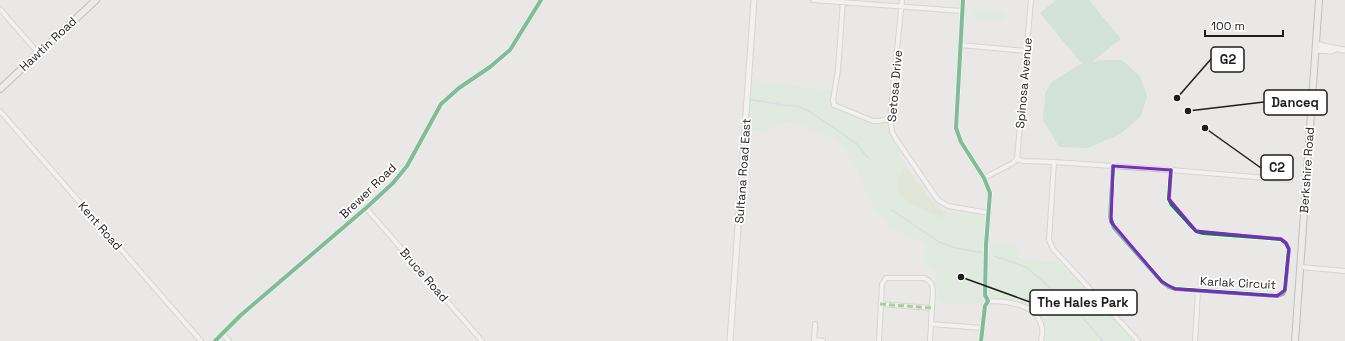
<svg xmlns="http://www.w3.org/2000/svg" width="1345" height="341" font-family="'Space Grotesk',sans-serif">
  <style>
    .grass { fill: #dae4c8 }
    .park { fill: #d6eed4 }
    .pitch { fill: #b6dcc9 }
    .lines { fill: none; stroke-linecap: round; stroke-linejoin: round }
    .stream { stroke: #bcd6da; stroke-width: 1.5 }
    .minor-casing { stroke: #c0bfbe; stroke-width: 6 }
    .tertiary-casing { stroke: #c0bfbe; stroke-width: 7 }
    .secondary-casing { stroke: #919180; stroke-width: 8 }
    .minor { stroke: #fcfcfb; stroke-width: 4 }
    .tertiary { stroke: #fcfcfb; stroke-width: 5 }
    .secondary { stroke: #f1f0eb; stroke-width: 6 }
    .quiet { stroke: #55b145; stroke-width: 3; stroke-dasharray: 6 3; stroke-linecap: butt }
    .cycleway-casing { stroke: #fff; stroke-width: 6 }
    .cycleway { stroke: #00873e; stroke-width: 4 }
    .marked { fill: none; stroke: #7b2cbf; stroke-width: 3; stroke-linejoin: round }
    .labels { text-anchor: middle; stroke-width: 3.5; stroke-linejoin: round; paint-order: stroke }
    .street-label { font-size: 12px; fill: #1d1d1d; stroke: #fff }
    .leader { fill: none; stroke: #1d1d1d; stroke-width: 1.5 }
    .callout-dot { fill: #1d1d1d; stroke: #fff; stroke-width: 1.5 }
    .callout { fill: #fff; stroke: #1d1d1d; stroke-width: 1.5 }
    .callout-label { font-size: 13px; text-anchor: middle; font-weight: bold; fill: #1d1d1d }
  </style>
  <rect width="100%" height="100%" fill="#eae8e6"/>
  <path class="grass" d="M906,166C916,180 931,203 946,212L945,219L907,203L900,195L898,191V179L903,168Z"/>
  <path class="park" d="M972,9L1006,12L1005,21L972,18Z
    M749,80L831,91L830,105L832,108L871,123L884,124L886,126L899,148L898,153L906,166L903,168L898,179V191L902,197L907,203L945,219L946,212L972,215L974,213L989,217L986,245L994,244L1012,246L1019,252L1018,258L1052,263L1058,261L1134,341H1046V325L1018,304L988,301L985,306L938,302L936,273L929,267L923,265L926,244L888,225L875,211L854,163L849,153L842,145L827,135L793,122L784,123L770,130L760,131L746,129Z"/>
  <path class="pitch" d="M1056,0H1089L1121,39L1092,62L1102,60H1122L1140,76L1147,96L1141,116L1120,134L1088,148L1059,147L1043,120L1045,94L1052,82L1078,65L1082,64L1040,13Z"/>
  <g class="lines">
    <path class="stream" d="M748,99L782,105L797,106L809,111L857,144L868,158
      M892,210L939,242L952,247L989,254
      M994,256L1026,267L1076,310L1103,341"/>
    <defs>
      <path id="minor" d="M813,0L962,11
        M843,0L838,70L833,100L834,105L873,121H879L890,119
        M902,0L890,119L892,132L896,139L938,200L948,206L989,213
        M963,0L956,128L961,142L984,178L990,193L986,245L985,295L988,301L985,306L981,341
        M1031,0L1017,159L1023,161L1054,162L1171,170L1290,180
        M0,9L39,54
        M960,45L1026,51
        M0,111L201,341
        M1054,162L1049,240L1053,249L1138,341
        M1113,166L1110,217L1114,228L1162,282L1169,287L1175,289L1277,296L1283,294L1285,290L1289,249L1286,243L1281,239L1203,233L1196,231L1172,205L1169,199L1171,170
        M984,178L1013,163L1017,159
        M366,208L482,341
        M1300,267L1345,271
        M988,301C1007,301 1038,304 1042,328C1043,332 1042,337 1041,341
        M880,304L932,308
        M931,324L982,328
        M223,334L229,341
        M814,340L823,341
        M215,341L241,315L366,208L393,183L407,166L441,104L459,88L490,67L510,50L541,0
        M814,341L815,324
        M879,341L882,284L886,278H924C930,281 933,284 933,291L930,341
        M1195,341L1198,291"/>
      <path id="tertiary" d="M1316,44C1326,46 1335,49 1345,50
        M1316,50L1331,51L1336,49
        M730,341L754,0"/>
      <path id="secondary" d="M0,89L96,0
        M1295,341L1319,0"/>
    </defs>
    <use href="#minor" class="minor-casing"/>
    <use href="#tertiary" class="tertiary-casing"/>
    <use href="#secondary" class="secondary-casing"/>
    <use href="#minor" class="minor"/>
    <use href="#tertiary" class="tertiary"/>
    <use href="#secondary" class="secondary"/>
    <path class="quiet" d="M880,304L932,308"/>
    <defs>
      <path id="cycleway" d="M963,0L956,128L961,142L984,178L990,193L986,245L985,295L988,301L985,306L981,341
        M1113,166L1110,217L1114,228L1162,282L1169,287L1175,289L1277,296L1283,294L1285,290L1289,249L1286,243L1281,239L1203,233L1196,231L1172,205L1169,199L1171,170
        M215,341L241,315L366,208L393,183L407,166L441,104L459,88L490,67L510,50L541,0"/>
    </defs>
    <use href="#cycleway" class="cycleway-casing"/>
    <use href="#cycleway" class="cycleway"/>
  </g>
  <path d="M0 0H1345V341H0ZM1113,166L1171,170L1169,199L1196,231L1281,239L1286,243L1289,249L1285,290L1277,296L1175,289L1162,282L1111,222Z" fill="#eae8e6" fill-opacity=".55" fill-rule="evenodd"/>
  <path class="marked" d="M1113,166L1171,170L1169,199L1196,231L1281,239L1286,243L1289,249L1285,290L1277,296L1175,289L1162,282L1111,222Z"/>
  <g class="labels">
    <g class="street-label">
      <text transform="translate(48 44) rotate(-43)" y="4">Hawtin Road</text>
      <text transform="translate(1024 83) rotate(-85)" y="4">Spinosa Avenue</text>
      <text transform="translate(895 86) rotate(-85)" y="4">Setosa Drive</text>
      <text transform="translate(1307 170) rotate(-86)" y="4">Berkshire Road</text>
      <text transform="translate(743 171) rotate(-86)" y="4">Sultana Road East</text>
      <text transform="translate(368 191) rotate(-44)" y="4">Brewer Road</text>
      <text transform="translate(100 226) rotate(49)" y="4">Kent Road</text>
      <text transform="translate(424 275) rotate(49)" y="4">Bruce Road</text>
      <text transform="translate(1238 283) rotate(3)" y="4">Karlak Circuit</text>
    </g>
  </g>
  <path class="leader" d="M1177 98L1211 59M1188 111L1264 102M1205 128L1261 168M961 277L1030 302"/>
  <g class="callout-dot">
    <circle cx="1177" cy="98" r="4"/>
    <circle cx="1188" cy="111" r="4"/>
    <circle cx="1205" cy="128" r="4"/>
    <circle cx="961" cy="277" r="4"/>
  </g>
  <g class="callout">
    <rect x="1211" y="47" width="33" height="25" rx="4"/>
    <rect x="1264" y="90" width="63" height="25" rx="4"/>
    <rect x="1261" y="155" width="32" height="25" rx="4"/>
    <rect x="1030" y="290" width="107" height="25" rx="4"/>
  </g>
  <g class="callout-label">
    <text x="1228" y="64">G2</text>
    <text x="1295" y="107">Danceq</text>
    <text x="1277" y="172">C2</text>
    <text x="1083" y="307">The Hales Park</text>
  </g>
  <path d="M1205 30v6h78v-6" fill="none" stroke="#1d1d1d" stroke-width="2"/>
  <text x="1211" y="30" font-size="12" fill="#1d1d1d" stroke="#ffffff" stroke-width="3" paint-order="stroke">100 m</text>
</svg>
